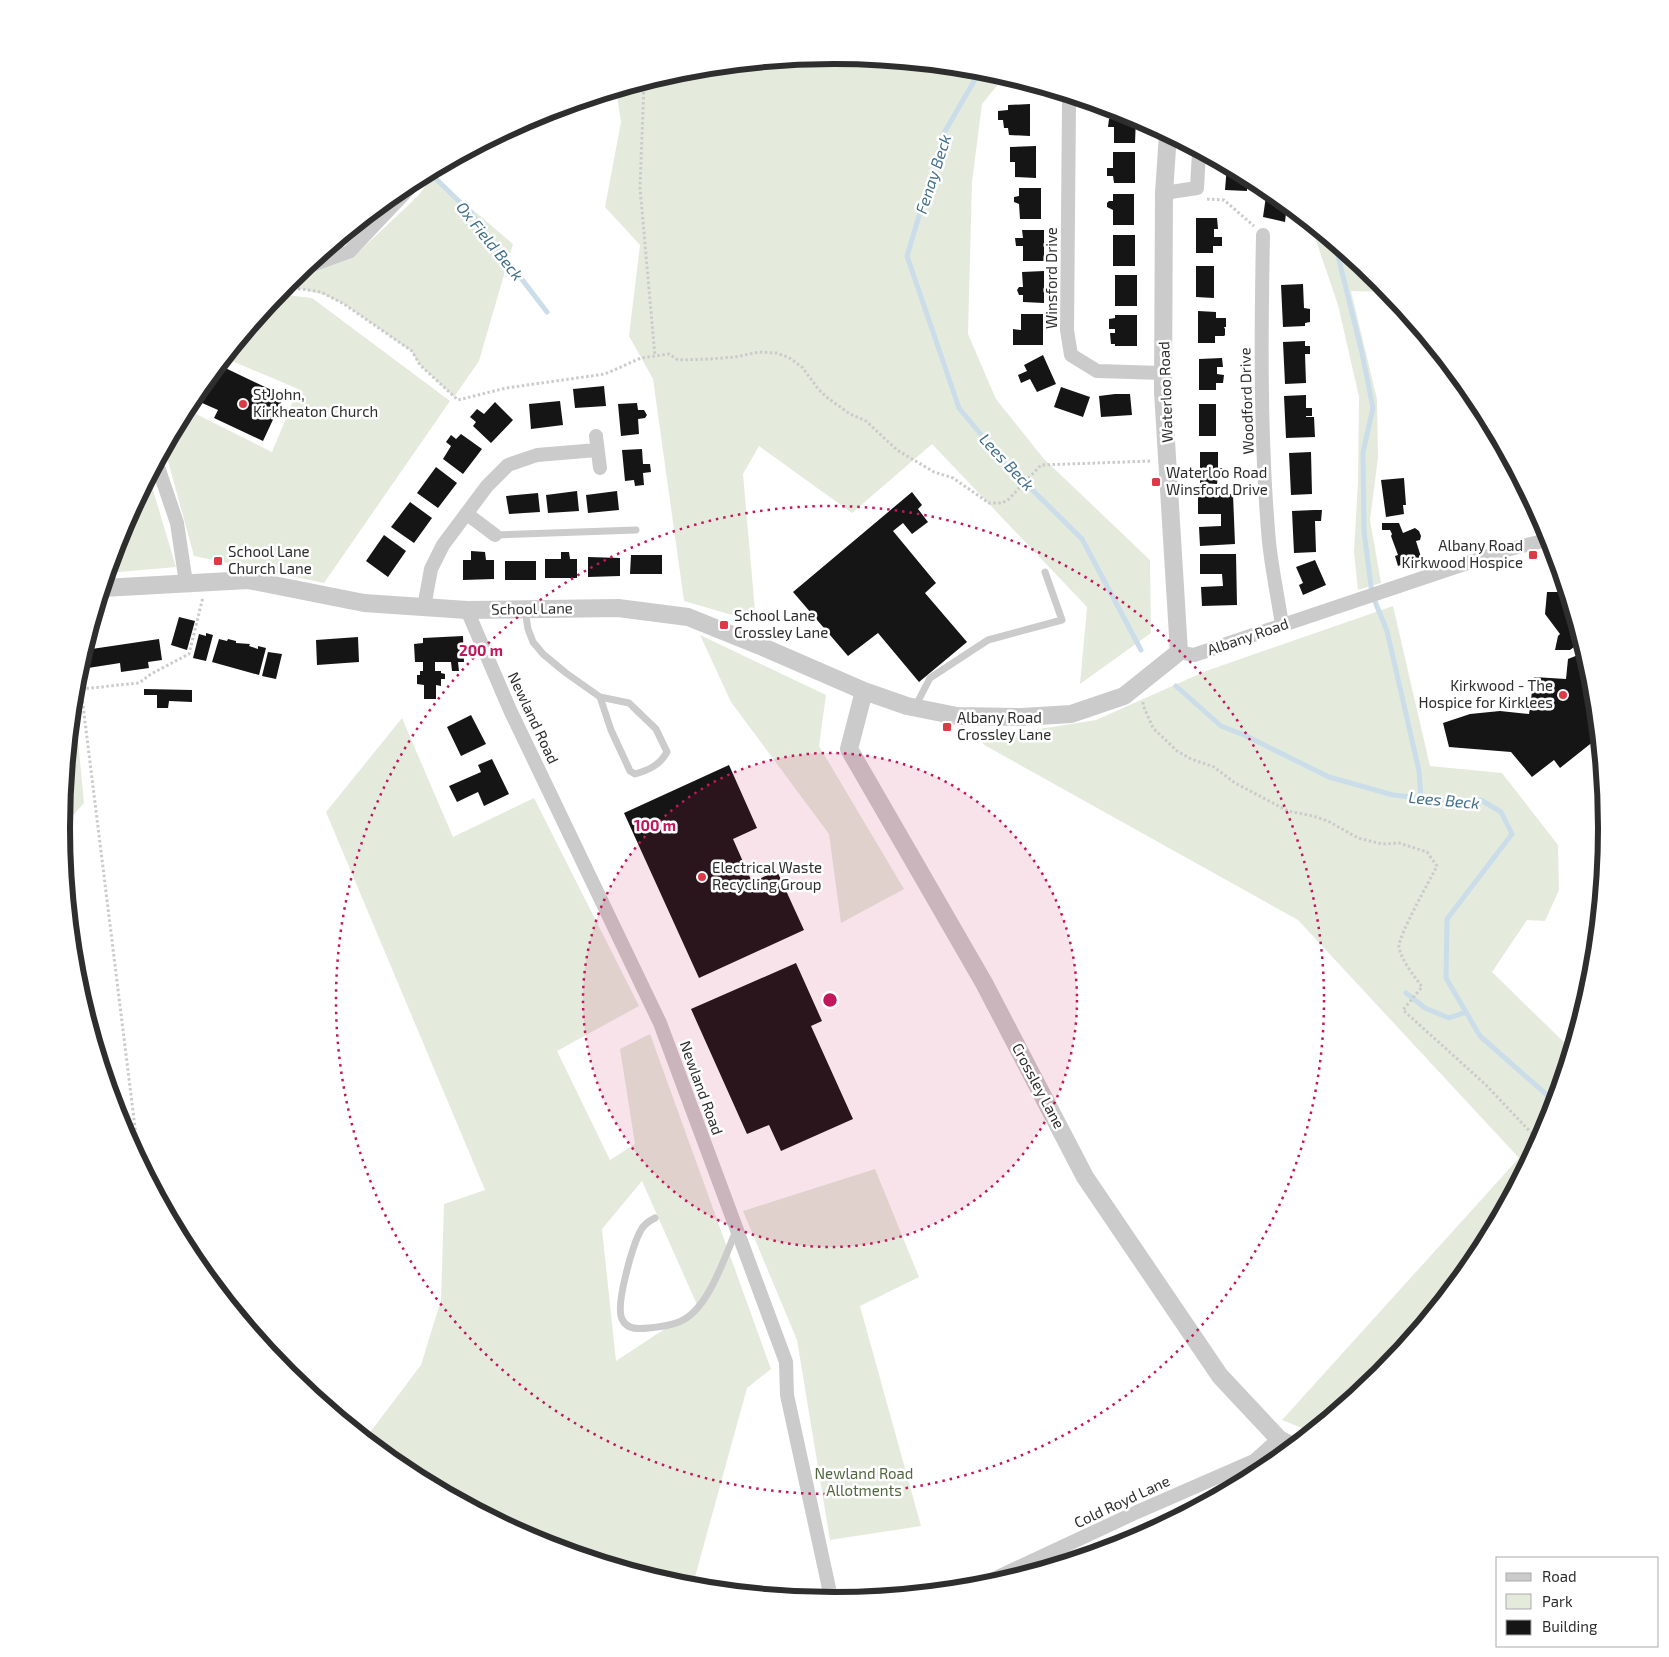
<svg xmlns="http://www.w3.org/2000/svg" width="1669" height="1657" font-family="'Exo 2',sans-serif">
  <style>
    .green { fill: #e4ebdd; fill-rule: evenodd }
    .lines { fill: none; stroke-linecap: round; stroke-linejoin: round }
    .stream { stroke: #cadde9; stroke-width: 5 }
    .building { fill: #151515 }
    .path { stroke: #cbcbcb; stroke-width: 3; stroke-dasharray: 2.5 2.5; stroke-linecap: butt }
    .service { stroke: #cbcbcb; stroke-width: 7 }
    .minor { stroke: #cbcbcb; stroke-width: 14 }
    .tertiary { stroke: #cbcbcb; stroke-width: 18 }
    .ring { fill: none; stroke: #c2185b; stroke-width: 2.5; stroke-dasharray: 2.5 5 }
    .poi-dot { fill: #da3b47; stroke: #fff; stroke-width: 2 }
    .labels { text-anchor: middle; stroke-width: 5; stroke-linejoin: round; paint-order: stroke }
    .street-label { font-size: 15px; fill: #2e2e2e; stroke: #fff }
    .poi-label { font-size: 15px; fill: #2e2e2e; stroke: #fff; text-anchor: start }
    .park-label { font-size: 15px; fill: #52673e; stroke: #fff }
    .water-label { font-size: 16px; font-style: italic; fill: #416f8b; stroke: #fff }
    .rim { fill: none; stroke: #2e2e2e; stroke-width: 6 }
    .centre { fill: #c2185b; stroke: #fff; stroke-width: 2.5 }
    .ring-label { font-size: 15px; text-anchor: middle; font-weight: bold; fill: #c2185b; stroke: #fff; stroke-width: 5; stroke-linejoin: round; paint-order: stroke }
  </style>
  <rect width="100%" height="100%" fill="#fff"/>
  <path class="green" d="M834,55L986,70L1005,76L982,104L972,182L968,334L996,399L1044,459L1150,560L1151,633L1080,684L1087,607L932,444L852,513L759,446L743,474L756,622L684,601L653,379L629,336L640,245L605,207L621,122L616,90L684,70Z
    M433,176L513,244L479,361L454,397L420,365L411,351L344,304L325,295L302,289L283,288L289,280L351,259L418,196Z
    M1310,223L1382,282L1390,292L1351,291L1377,399L1378,457L1370,520L1381,583L1358,590L1354,552L1358,482L1359,397L1338,305Z
    M277,294L312,298L450,401L324,583L194,556L168,461L169,441L186,409L272,452L298,389L225,358Z
    M150,480L176,567L108,573L120,532L147,481Z
    M1393,606L1430,766L1502,773L1558,845L1559,890L1545,921L1527,920L1492,972L1572,1050L1549,1125L1477,1258L1381,1376L1312,1432L1282,1420L1519,1158L1298,920L986,746L965,730H1033L1096,720L1206,671Z
    M700,635L826,695L819,746L904,889L841,923L829,834L731,702Z
    M74,698L84,803L61,829L63,810L65,808L63,804Z
    M402,718L453,837L534,798L639,1006L557,1051L610,1160L635,1144L620,1049L650,1034L771,1369L747,1388L692,1588L683,1587L538,1543L405,1471L365,1439L421,1365L441,1300L444,1204L485,1190L326,812ZM642,1181L698,1307L616,1361L602,1229Z
    M875,1169L919,1277L860,1306L921,1526L830,1540L797,1340L743,1211Z"/>
  <g class="lines">
    <path class="stream" d="M981,69L944,133L907,256L959,408L1003,461L1082,539L1141,650
      M429,172L471,213L547,312
      M1335,244L1362,353L1373,408L1363,452L1364,531L1372,594L1387,631L1419,771L1421,799
      M1176,686L1221,726L1244,735L1329,777L1393,795L1450,801L1481,800L1501,812L1512,834L1447,919L1446,978L1480,1036L1556,1103
      M1406,993L1425,1008L1449,1018L1466,1012"/>
  </g>
  <path class="building" d="M1030,104V136L1009,135L1008,128H1004L1003,120H998V111L1008,110V105Z
    M1114,112H1124L1136,117L1135,143H1114V127H1108L1109,119H1114Z
    M1036,146V178L1015,177V162H1010V147Z
    M1113,152H1135V183H1114L1113,176H1107V168H1113Z
    M1227,165L1256,181L1255,186L1247,185V191L1225,190Z
    M1019,188H1041V219H1020L1019,204L1014,202V197L1019,196Z
    M1113,194H1134V225H1113V210L1107,207V203L1109,201H1113Z
    M1266,196L1279,198L1287,204L1285,222L1263,217Z
    M1196,218H1217L1218,229H1214V237H1222V246H1213V253H1196Z
    M1022,230H1044V261H1023V246H1016L1015,238H1023Z
    M1113,235H1135V266H1113Z
    M1196,266H1214V298L1196,297Z
    M1044,271V303L1023,302V295H1019L1017,290L1019,287H1023L1022,272Z
    M1115,275H1137V306H1115Z
    M1303,284L1304,308L1310,309V322L1305,323V326L1283,327L1281,285Z
    M1198,311L1216,312V318H1226V327H1224L1225,329V335L1224,336H1215V343H1198Z
    M1021,314H1043V345H1013V329L1021,330Z
    M1115,315H1137V346H1115V344H1111L1110,333H1115V329H1109V319L1115,318Z
    M1305,341V346H1310V354H1305L1306,383L1285,384L1283,342Z
    M1043,355L1056,384L1037,392L1030,379L1021,383L1018,375L1027,371L1024,365Z
    M1222,358L1223,367H1217V374L1224,375L1223,383H1216V390H1199V359Z
    M219,365L284,396L263,441L214,418L218,410L193,399L196,393Z
    M604,386L606,406L575,408L573,389Z
    M1061,387L1090,397L1083,417L1054,407Z
    M1115,394H1130L1132,415L1101,417L1099,396Z
    M1306,395V408H1312V416H1306V417H1314L1315,437L1286,438L1284,396Z
    M560,401L563,425L531,429L529,404Z
    M495,402L513,420L491,443L473,426L476,422L470,417L477,409L484,414Z
    M637,403L638,410H644L647,415L645,418L638,419L639,434L621,436L618,404Z
    M1199,404H1216V436H1199Z
    M461,434L482,449L463,474L443,459L451,446L446,442L451,435L456,439Z
    M642,449L643,464H650L651,472L643,473L644,485L635,486L634,480L625,481L622,450Z
    M1200,452H1218V468H1226L1227,474L1218,475L1217,484L1200,483Z
    M1311,452L1312,494L1291,495L1289,453Z
    M436,467L457,483L438,508L417,493Z
    M1404,478L1406,505H1403L1404,514L1386,517L1381,480Z
    M577,491L579,511L548,513L546,495Z
    M617,491L619,510L588,513L586,495Z
    M912,492L922,505L918,509L928,522L912,534L903,523L893,531L936,583L925,593L967,642L919,682L878,633L848,656L793,592Z
    M538,493L540,512L509,514L506,496Z
    M1198,494H1233L1235,544L1200,546L1199,527L1221,526V514H1198Z
    M410,502L432,518L414,543L391,527Z
    M1314,510H1322L1321,521H1315L1316,552L1294,553L1292,511Z
    M1382,523H1399L1403,533L1415,528L1419,531L1421,536L1420,540L1416,541L1421,557L1398,566L1395,556L1398,555L1391,536L1392,534L1390,530H1382Z
    M384,535L406,551L388,577L366,561Z
    M471,551L485,552L486,560H494V579L463,580V560H471Z
    M561,552H569L570,559H577V578H545V559H561Z
    M1200,554H1236L1237,605L1202,606L1201,587L1223,586L1222,574H1200Z
    M631,555H662V574H630Z
    M588,557L620,558V576L588,577Z
    M1315,560L1326,585L1303,595L1299,585L1303,583L1296,567Z
    M505,561H536V580H505Z
    M1547,592H1567L1593,678L1599,737L1560,768L1554,760L1532,777L1511,752L1449,747L1443,723L1470,714L1500,711L1529,714L1534,677L1566,679L1568,659L1578,655L1574,647L1570,650H1555L1558,636L1560,634L1545,614Z
    M179,617L195,621L187,650L171,645Z
    M206,633L213,635L206,661L193,658L199,634L206,636Z
    M463,636L464,662H458L459,671H452L451,662H435V671H441V673L445,674V679H441V686L436,685V699H424V685L417,684V675H420V671H423V662H415L414,644L423,643V638Z
    M358,637L359,662L317,665L316,640Z
    M159,639L162,660L148,662L149,668L121,672L120,663L88,668L85,650Z
    M219,639L227,641L228,639L236,641V643L250,644L249,646L258,649V646L266,648L259,675L212,662Z
    M268,652L282,654L276,679L262,676Z
    M144,689L192,690V702L169,701L168,708H157V695H144Z
    M471,715L486,744L461,756L447,727Z
    M492,759L509,794L484,806L478,792L457,802L449,786L481,772L478,765Z
    M729,765L757,828L733,839L752,882L777,871L804,930L699,978L624,813Z
    M796,963L822,1021L811,1026L853,1119L781,1151L769,1125L747,1134L691,1009Z"/>
  <g class="lines">
    <path class="path" d="M644,82L640,188L655,356
      M1207,199L1224,200L1254,226
      M283,288L302,289L321,292L344,304L412,351L420,365L458,400L506,388L605,374L641,358L669,354L678,360L710,359L735,357L759,352L776,353L788,357L802,367L819,390L829,399L850,414L866,421L897,450L934,472L953,478L989,503H1002L1009,499L1041,465L1151,461
      M1143,702V705L1153,728L1177,751L1191,759L1214,767L1235,783L1288,811L1313,816L1328,821L1358,838L1382,844L1399,843L1427,852L1437,866C1430,880 1398,936 1399,947C1402,962 1414,975 1422,987L1403,1010L1485,1084L1540,1142
      M139,1160L81,689L139,683L151,674L189,654L203,597"/>
    <path class="service" d="M495,535L636,530
      M525,610L528,629L533,642L543,654L566,673L600,697L611,730L630,771L635,774C649,770 660,765 667,752L656,729L629,703L600,697
      M915,707L930,678L988,640L1062,620L1045,572
      M655,1218C649,1221 644,1224 641,1230C633,1244 615,1305 622,1319C627,1330 638,1329 649,1328C659,1327 669,1326 679,1322C708,1311 724,1258 736,1231"/>
    <path class="minor" d="M1069,103L1067,330L1071,355L1097,371L1163,373
      M1164,193L1197,188L1199,151
      M1263,235C1261,337 1260,440 1269,542C1272,570 1278,598 1282,625
      M304,268L349,252L419,178
      M596,436L600,468
      M158,460V467L177,523L186,583
      M467,514L495,535
      M424,607L431,569L443,545L487,486L508,465L537,455L597,450
      M467,610L510,710L660,1023L786,1362L787,1395L832,1602
      M1179,652L1194,655L1506,550L1551,539
      M974,1588L1137,1512L1254,1461L1279,1439"/>
    <path class="tertiary" d="M103,588L248,580L364,603L467,610L618,608L688,617L765,648L864,691L907,706L957,716L1022,717L1071,714L1124,696L1179,652L1163,392L1164,193L1168,134
      M864,691L849,749L984,983L1085,1177L1220,1376L1279,1439L1294,1447"/>
  </g>
  <circle cx="830" cy="1000" r="247" fill="#c2185b" fill-opacity=".12"/>
  <g class="ring">
    <circle cx="830" cy="1000" r="247"/>
    <circle cx="830" cy="1000" r="494"/>
  </g>
  <g class="poi-dot">
    <circle cx="243" cy="404" r="5"/>
    <rect x="1151" y="477" width="10" height="10" rx="2.5"/>
    <rect x="1528" y="550" width="10" height="10" rx="2.5"/>
    <rect x="213" y="556" width="10" height="10" rx="2.5"/>
    <rect x="719" y="620" width="10" height="10" rx="2.5"/>
    <circle cx="1563" cy="695" r="5"/>
    <rect x="942" y="722" width="10" height="10" rx="2.5"/>
    <circle cx="702" cy="877" r="5"/>
  </g>
  <g class="labels">
    <g class="street-label">
      <text transform="translate(1052 278) rotate(-90)" y="5">Winsford Drive</text>
      <text transform="translate(1166 392) rotate(-92)" y="5">Waterloo Road</text>
      <text transform="translate(1247 401) rotate(-92)" y="5">Woodford Drive</text>
      <text transform="translate(532 609) rotate(-1)" y="5">School Lane</text>
      <text transform="translate(1248 637) rotate(-19)" y="5">Albany Road</text>
      <text transform="translate(533 718) rotate(65)" y="5">Newland Road</text>
      <text transform="translate(1038 1086) rotate(62)" y="5">Crossley Lane</text>
      <text transform="translate(701 1088) rotate(70)" y="5">Newland Road</text>
      <text transform="translate(1122 1502) rotate(-25)" y="5">Cold Royd Lane</text>
    </g>
    <g class="poi-label">
      <text x="253" y="400">St John,<tspan x="253" dy="17">Kirkheaton Church</tspan></text>
      <text x="1166" y="478">Waterloo Road<tspan x="1166" dy="17">Winsford Drive</tspan></text>
      <text x="1523" y="551" text-anchor="end">Albany Road<tspan x="1523" dy="17">Kirkwood Hospice</tspan></text>
      <text x="228" y="557">School Lane<tspan x="228" dy="17">Church Lane</tspan></text>
      <text x="734" y="621">School Lane<tspan x="734" dy="17">Crossley Lane</tspan></text>
      <text x="1553" y="691" text-anchor="end">Kirkwood - The<tspan x="1553" dy="17">Hospice for Kirklees</tspan></text>
      <text x="957" y="723">Albany Road<tspan x="957" dy="17">Crossley Lane</tspan></text>
      <text x="712" y="873">Electrical Waste<tspan x="712" dy="17">Recycling Group</tspan></text>
    </g>
    <g class="park-label">
      <text x="864" y="1479">Newland Road<tspan x="864" dy="17">Allotments</tspan></text>
    </g>
    <g class="water-label">
      <text transform="translate(933 174) rotate(-72)" y="6">Fenay Beck</text>
      <text transform="translate(490 241) rotate(51)" y="6">Ox Field Beck</text>
      <text transform="translate(1007 462) rotate(47)" y="6">Lees Beck</text>
      <text transform="translate(1444 800) rotate(5)" y="6">Lees Beck</text>
    </g>
  </g>
  <path d="M0 0H1669V1657H0ZM70 828a764 764 0 1 1 1528 0a764 764 0 1 1-1528 0Z" fill="#fff" fill-rule="evenodd"/>
  <path class="rim" d="M70 828a764 764 0 1 1 1528 0a764 764 0 1 1-1528 0Z"/>
  <circle cx="830" cy="1000" r="8" class="centre"/>
  <g class="ring-label">
    <text x="481" y="656">200 m</text>
    <text x="655" y="831">100 m</text>
  </g>
  <rect x="1496" y="1557" width="162" height="90" fill="#ffffff" stroke="#ababab"/>
  <rect x="1506" y="1573" width="25" height="8" fill="#cbcbcb" stroke="#ababab"/>
  <text x="1542" y="1582" font-size="15" fill="#2e2e2e">Road</text>
  <rect x="1506" y="1594" width="25" height="15" fill="#e4ebdd" stroke="#ababab"/>
  <text x="1542" y="1607" font-size="15" fill="#2e2e2e">Park</text>
  <rect x="1506" y="1620" width="25" height="15" fill="#151515" stroke="#ababab"/>
  <text x="1542" y="1632" font-size="15" fill="#2e2e2e">Building</text>
</svg>
